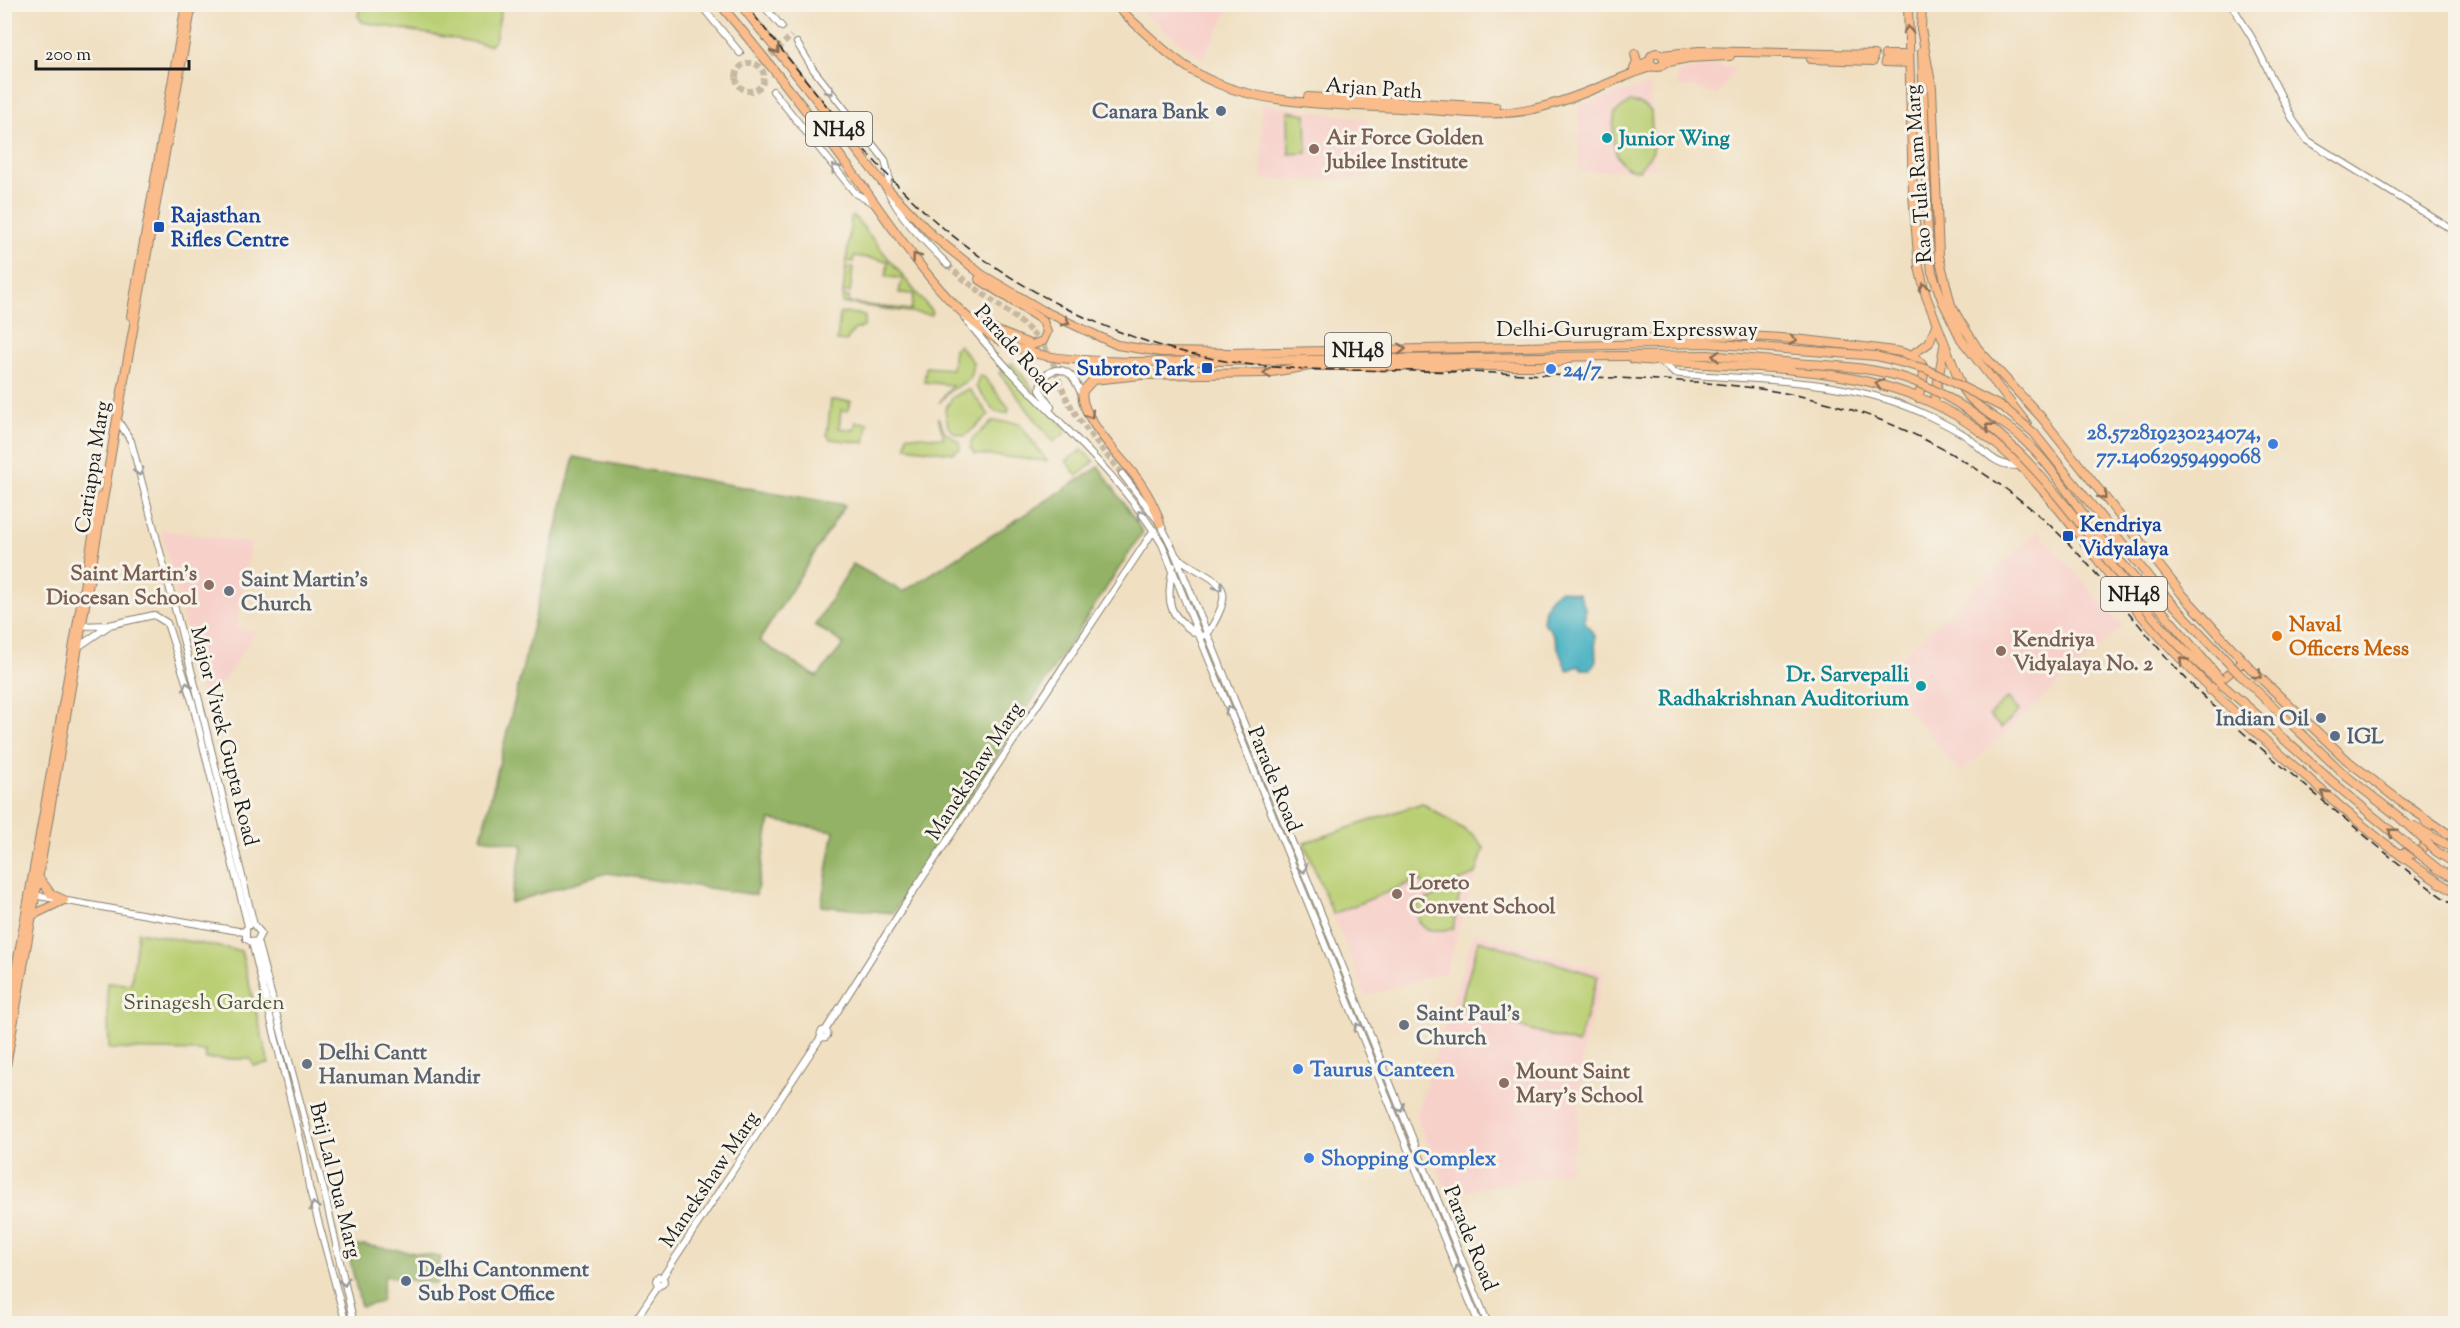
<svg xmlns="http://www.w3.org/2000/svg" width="2460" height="1328" font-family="'Sorts Mill Goudy',serif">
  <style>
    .built { fill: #f7d0ca }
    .green { fill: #bacf73; stroke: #6b7648; stroke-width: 1.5; fill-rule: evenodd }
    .forest { fill: #93b265; stroke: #586740; stroke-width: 1.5 }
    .water { fill: #44b0c2; stroke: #30666f; stroke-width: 1.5 }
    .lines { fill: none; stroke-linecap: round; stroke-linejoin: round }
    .minor-tunnel { stroke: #c6b8a0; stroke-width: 6; stroke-dasharray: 6 3; stroke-linecap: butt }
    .minor-casing { stroke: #867e6e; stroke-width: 8 }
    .major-casing { stroke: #867e6e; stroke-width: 10 }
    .highway-casing { stroke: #867e6e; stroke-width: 10 }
    .minor { stroke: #fff; stroke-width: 6 }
    .major { stroke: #f9bc8a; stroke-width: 8 }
    .highway { stroke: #f9bc8a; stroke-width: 8 }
    .rail { stroke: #1c1c1c; stroke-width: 1.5; stroke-dasharray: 9 4.5; stroke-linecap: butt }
    .major-bridge-casing { stroke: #867e6e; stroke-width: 10; stroke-linecap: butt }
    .highway-bridge-casing { stroke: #867e6e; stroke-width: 10; stroke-linecap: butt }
    .major-bridge { stroke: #f9bc8a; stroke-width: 8 }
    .highway-bridge { stroke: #f9bc8a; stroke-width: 8 }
    .oneway { stroke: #8a6c53 }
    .oneway2 { stroke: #999 }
    .service-dot { fill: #5c6f8a; stroke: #f7f3e8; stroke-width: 2 }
    .culture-dot { fill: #0f9aa8; stroke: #f7f3e8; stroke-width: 2 }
    .education-dot { fill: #8d6e63; stroke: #f7f3e8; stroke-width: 2 }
    .transit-dot { fill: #1a4fb4; stroke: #f7f3e8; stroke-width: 2 }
    .shop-dot { fill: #3f7fe0; stroke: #f7f3e8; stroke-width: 2 }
    .worship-dot { fill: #6b7280; stroke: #f7f3e8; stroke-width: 2 }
    .food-dot { fill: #e8710a; stroke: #f7f3e8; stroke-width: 2 }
    .labels { text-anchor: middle; stroke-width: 6; stroke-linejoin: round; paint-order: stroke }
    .shield { fill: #f7f3e8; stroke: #5e5c59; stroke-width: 1.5 }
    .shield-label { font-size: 20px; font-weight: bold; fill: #1c1c1c }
    .street-label { font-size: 21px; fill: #1c1c1c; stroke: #f7f3e8 }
    .service-label { font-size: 21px; font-weight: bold; fill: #4e5e75; stroke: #f7f3e8; text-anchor: end }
    .education-label { font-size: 21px; font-weight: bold; fill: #785e54; stroke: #f7f3e8; text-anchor: start }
    .culture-label { font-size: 21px; font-weight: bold; fill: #0d838f; stroke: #f7f3e8; text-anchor: start }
    .transit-label { font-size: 21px; font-weight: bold; fill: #164399; stroke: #f7f3e8; text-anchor: start }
    .shop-label { font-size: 21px; font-weight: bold; fill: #366cbe; stroke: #f7f3e8; text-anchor: start }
    .worship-label { font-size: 21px; font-weight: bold; fill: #5b616d; stroke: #f7f3e8; text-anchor: start }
    .food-label { font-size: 21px; font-weight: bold; fill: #c56008; stroke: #f7f3e8; text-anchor: start }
    .park-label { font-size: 21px; fill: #4b5236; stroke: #f7f3e8 }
  </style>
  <rect width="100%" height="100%" fill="#f7f3e8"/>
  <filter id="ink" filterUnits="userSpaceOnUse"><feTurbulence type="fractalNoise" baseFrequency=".0167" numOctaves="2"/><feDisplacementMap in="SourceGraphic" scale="12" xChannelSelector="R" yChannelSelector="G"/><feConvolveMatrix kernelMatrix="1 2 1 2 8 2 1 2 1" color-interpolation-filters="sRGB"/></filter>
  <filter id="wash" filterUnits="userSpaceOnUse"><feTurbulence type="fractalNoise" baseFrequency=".008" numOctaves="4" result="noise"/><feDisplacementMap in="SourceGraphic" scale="24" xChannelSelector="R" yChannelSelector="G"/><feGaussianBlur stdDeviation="1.35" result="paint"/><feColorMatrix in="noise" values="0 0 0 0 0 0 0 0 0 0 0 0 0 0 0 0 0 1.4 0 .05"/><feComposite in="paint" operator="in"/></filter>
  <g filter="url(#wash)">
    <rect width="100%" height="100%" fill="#f0dfc1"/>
    <path class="built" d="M1148,5L1149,4L1231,5L1202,60L1143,12Z
      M1714,64L1736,68L1717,95L1693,87H1677L1678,73Z
      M1650,85L1654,169L1579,172V104Z
      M1261,104L1367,119L1368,179L1262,180Z
      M161,530L251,543L236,628L257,631L217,690L202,693Z
      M2038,531L2123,626L1961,773L1880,676Z
      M1422,803L1474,836L1484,848L1446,972L1366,996L1304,843Z
      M1474,932L1605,971L1583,1049L1578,1127L1569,1171L1448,1195L1416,1116Z"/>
    <path class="green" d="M360,5V4L502,5L495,41L489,45L362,22L358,16Z
      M1630,102L1641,104L1651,111L1653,151L1639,170C1611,170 1611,133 1615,113Z
      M1288,111L1306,114L1307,153L1289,154Z
      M854,216L932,312L931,315L842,303L851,218ZM854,256L888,261L886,277L902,278L899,293L914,294L911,310L849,303V297L843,296L844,291L850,293L853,267L846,268V261L853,262Z
      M840,313L862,314L865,317L864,327L854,330L846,341H837Z
      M959,345L973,362L970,379L951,390L939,403L952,385L924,382L926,367L952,369L954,349Z
      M1012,363L1065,428L1064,434L1053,442L999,373Z
      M979,376L984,377L1009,408L1008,413L995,412L976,387Z
      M966,390H970L989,415L965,436L955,433L948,427L945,409L953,397Z
      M831,400L851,401L847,411L841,410L839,428L854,430L856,422L868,423L865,443L830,439L827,434Z
      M938,417L945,432L959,442L960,449L952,453L906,447L907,435L944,438Z
      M993,421L1019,423L1047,461L975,454L970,448L972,439Z
      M1082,450L1094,462L1077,476L1066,461Z
      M2008,698L2019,711L2001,728L1989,715Z
      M1422,803L1474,836L1484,848L1476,874L1427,895L1420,879L1333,914L1304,843Z
      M1461,886L1453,929C1429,932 1414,932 1418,903Z
      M138,932L241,951L269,1064L254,1066L251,1059H206L205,1051L109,1049L107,983L131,984Z
      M1479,940L1598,976L1578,1044L1459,1008Z"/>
    <path class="forest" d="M574,457L845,505L759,641L817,677L844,644L815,625L853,564L903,592L1099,467L1143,532L893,913L821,906L834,831L770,820L756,895L607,873L510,903L523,845L481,838Z
      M364,1245L441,1257L436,1284L385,1276L381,1302L361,1307L347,1248Z"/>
    <path class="water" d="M1561,590L1579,594L1585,608V622L1595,636L1596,663L1590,669H1581L1579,666L1568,670C1557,657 1558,631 1543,623C1544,606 1547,598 1561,590Z"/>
  </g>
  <g filter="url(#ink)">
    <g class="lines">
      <path class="minor-tunnel" d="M765,62L791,36
        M736 77a14 14 0 1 1 28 0a14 14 0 1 1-28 0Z
        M948,265C976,293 1014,311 1040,341C1055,358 1057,380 1067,399C1081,426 1103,450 1122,474"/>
      <defs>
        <path id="minor" d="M700,4L740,53
          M762,4L782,27
          M2231,4L2252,38L2293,120L2307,140L2456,232
          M797,43L813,69L885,160L889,177L886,187C898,216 925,242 948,265
          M773,91L856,194L877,205
          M964,317C1025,397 1110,458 1162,544L1479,1324
          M1662,362L1674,373L1681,374C1766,381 1852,378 1931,417C1941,422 1953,428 1963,434C1984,448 1992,467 2020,466
          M1051,407L1040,390C1040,376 1054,364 1068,373C1075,377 1078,388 1082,394
          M117,419L131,441L199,700L254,925
          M1122,474L1160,523L1173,549L1488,1324
          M1173,566C1166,604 1167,615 1200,636L1207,635C1242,578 1216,586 1176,556
          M78,626L109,625L154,615L167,623L192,701L248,926
          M81,645L110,625
          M33,895L244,932
          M246,929V939L252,942L257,941L261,933L254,925
          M257,941L325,1195L354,1324
          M252,942L304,1155L309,1187L346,1324
          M820.5 1034a3.5 3.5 0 1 1 7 0a3.5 3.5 0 1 1-7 0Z
          M825,1031L911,895L1154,530
          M656 1281a4 4 0 1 1 8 0a4 4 0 1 1-8 0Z
          M662,1278L821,1037
          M633,1324L659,1285"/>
        <path id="major" d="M1114,4C1144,31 1176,66 1214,82C1270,107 1355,105 1415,109C1453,111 1496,118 1533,109C1575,100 1612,80 1653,66
          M1908,4L1913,194L1919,267L1926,296L1963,390C1978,411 2006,422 2024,440C2053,467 2075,503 2098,535
          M1922,4L1921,29L1932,88L1939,256L1951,305L1960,321L1978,349L2041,417L2182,594L2252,670L2348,761L2401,802L2456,839
          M1922,51L1928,235L1932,272L1942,300L1961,339L2027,424
          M1650 60a7 7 0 1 1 14 0a7 7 0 1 1-14 0Z
          M1662,55L1699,51L1874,55
          M1885,55H1909
          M1811,59L1873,61
          M1885,62L1909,63
          M1664,63L1688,58L1730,56
          M1636,67L1649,61
          M1634,69L1637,62L1635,54
          M1308,97L1496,107
          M131,316L186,4
          M1635,341C1723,328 1814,340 1901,352C1932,362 1925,372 1918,398
          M1911,355L1929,343L1936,325
          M1633,359C1733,369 1839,361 1932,403C2033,449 2083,550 2153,629C2202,683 2254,732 2309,779C2355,820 2403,861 2456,893
          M1934,404L1944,346
          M2209,690L2244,661
          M2402,853L2414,854C2428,848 2432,833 2425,820
          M39,878L51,894L64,900
          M33,915L64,900
          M4,1037L100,497
          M4,1078L117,419L192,4"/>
        <path id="highway" d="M720,4C766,59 810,115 853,173C892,225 947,317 1007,344C1047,362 1089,360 1132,362L1708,355L1795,363
          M740,4L886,187L932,235L981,274L1042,310L1117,345L1161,352L1229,353L1707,343L1798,350
          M979,279L1043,321L1047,332L1043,341L1032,345L982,325
          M1160,523C1156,508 1148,494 1139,481C1125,461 1077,415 1083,391L1093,380L1141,375L1265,373L1310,366H1545L1569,359"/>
      </defs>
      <use href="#minor" class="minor-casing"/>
      <use href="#major" class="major-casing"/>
      <use href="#highway" class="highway-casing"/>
      <use href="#minor" class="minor"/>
      <use href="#major" class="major"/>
      <use href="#highway" class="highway"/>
      <path class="rail" d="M745,4C804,77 864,158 934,220C1020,295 1131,349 1245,364C1302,371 1360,370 1418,371C1476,372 1534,374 1592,377C1708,382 1803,383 1911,433C1963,457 2014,491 2055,530C2104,577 2143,634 2190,683C2234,727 2281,765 2328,805C2370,839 2411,876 2456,907"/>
      <defs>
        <path id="major-bridge" d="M2098,535L2220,679"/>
        <path id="highway-bridge" d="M1798,350L1876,356L1926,369L2004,408L2034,433L2155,585L2238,673L2346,776L2399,817L2437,852L2456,864
          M1795,363C1836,366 1878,367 1916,382C2035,430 2092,556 2177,643C2201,668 2229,690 2255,713C2314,767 2375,819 2438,869L2456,879
          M2412,825L2456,850"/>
      </defs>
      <use href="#major-bridge" class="major-bridge-casing"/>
      <use href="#highway-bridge" class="highway-bridge-casing"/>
      <use href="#major-bridge" class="major-bridge"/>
      <use href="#highway-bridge" class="highway-bridge"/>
    </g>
    <defs><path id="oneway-chevron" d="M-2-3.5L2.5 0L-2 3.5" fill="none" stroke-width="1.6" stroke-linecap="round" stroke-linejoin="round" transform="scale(1.5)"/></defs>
    <g class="oneway">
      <use href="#oneway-chevron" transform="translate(1908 30) rotate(-91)"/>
      <use href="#oneway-chevron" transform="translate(776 50) rotate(51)"/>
      <use href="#oneway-chevron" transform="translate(916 257) rotate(-127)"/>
      <use href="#oneway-chevron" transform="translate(1924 287) rotate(-103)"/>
      <use href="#oneway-chevron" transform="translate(1066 322) rotate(28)"/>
      <use href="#oneway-chevron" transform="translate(1793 340) rotate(5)"/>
      <use href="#oneway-chevron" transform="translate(1402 349) rotate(-1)"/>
      <use href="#oneway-chevron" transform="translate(1716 356) rotate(-175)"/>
      <use href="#oneway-chevron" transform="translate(1267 373) rotate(176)"/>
      <use href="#oneway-chevron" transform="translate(1879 384) rotate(-162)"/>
      <use href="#oneway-chevron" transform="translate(1090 415) rotate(59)"/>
      <use href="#oneway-chevron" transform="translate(1989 427) rotate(-141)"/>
      <use href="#oneway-chevron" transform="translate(2103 496) rotate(52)"/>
      <use href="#oneway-chevron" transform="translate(2183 661) rotate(-132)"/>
      <use href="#oneway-chevron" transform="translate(2258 675) rotate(45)"/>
      <use href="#oneway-chevron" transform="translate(2325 794) rotate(-139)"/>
      <use href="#oneway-chevron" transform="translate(2392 832) rotate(-141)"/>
    </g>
    <g class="oneway2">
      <use href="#oneway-chevron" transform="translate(830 91) rotate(51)"/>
      <use href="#oneway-chevron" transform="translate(835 168) rotate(-129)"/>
      <use href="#oneway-chevron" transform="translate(139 472) rotate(75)"/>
      <use href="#oneway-chevron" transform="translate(1141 514) rotate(-130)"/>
      <use href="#oneway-chevron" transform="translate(1219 587) rotate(57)"/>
      <use href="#oneway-chevron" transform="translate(187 686) rotate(-108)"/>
      <use href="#oneway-chevron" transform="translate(1229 710) rotate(-112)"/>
      <use href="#oneway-chevron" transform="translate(1303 869) rotate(68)"/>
      <use href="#oneway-chevron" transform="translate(1358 1027) rotate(-113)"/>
      <use href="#oneway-chevron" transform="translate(1400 1108) rotate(68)"/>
      <use href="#oneway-chevron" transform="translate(314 1206) rotate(-104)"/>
      <use href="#oneway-chevron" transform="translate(1458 1269) rotate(-111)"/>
      <use href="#oneway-chevron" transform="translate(344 1282) rotate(77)"/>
    </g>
  </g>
  <g class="service-dot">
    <circle cx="1221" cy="111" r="6"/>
    <circle cx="2321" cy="718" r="6"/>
    <circle cx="2335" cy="736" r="6"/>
    <circle cx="406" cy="1281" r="6"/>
  </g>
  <g class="culture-dot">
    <circle cx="1607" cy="138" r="6"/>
    <circle cx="1921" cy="686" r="6"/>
  </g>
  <g class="education-dot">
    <circle cx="1314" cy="149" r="6"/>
    <circle cx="209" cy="585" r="6"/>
    <circle cx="2001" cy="651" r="6"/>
    <circle cx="1397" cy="894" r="6"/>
    <circle cx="1504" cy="1083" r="6"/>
  </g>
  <g class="transit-dot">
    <rect x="153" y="221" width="12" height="12" rx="3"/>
    <rect x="1201" y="362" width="12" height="12" rx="3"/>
    <rect x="2062" y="530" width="12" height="12" rx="3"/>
  </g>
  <g class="shop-dot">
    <circle cx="1551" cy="369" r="6"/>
    <circle cx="2273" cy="444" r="6"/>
    <circle cx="1298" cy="1069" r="6"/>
    <circle cx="1309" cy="1158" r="6"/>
  </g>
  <g class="worship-dot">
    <circle cx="229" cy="591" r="6"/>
    <circle cx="1404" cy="1025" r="6"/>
    <circle cx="307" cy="1064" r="6"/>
  </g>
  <circle class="food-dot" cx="2277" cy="636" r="6"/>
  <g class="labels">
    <g class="shield">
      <rect x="806" y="112" width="66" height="34" rx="4.5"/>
      <rect x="1325" y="333" width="66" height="34" rx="4.5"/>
      <rect x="2101" y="577" width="66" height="34" rx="4.5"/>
    </g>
    <g class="shield-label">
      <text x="839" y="136">NH48</text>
      <text x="1358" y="357">NH48</text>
      <text x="2134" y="601">NH48</text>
    </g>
    <g class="street-label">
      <text transform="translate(1374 88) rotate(4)" y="7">Arjan Path</text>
      <text transform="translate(1918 174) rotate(-94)" y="7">Rao Tula Ram Marg</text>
      <text x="1627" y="336">Delhi-Gurugram Expressway</text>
      <text transform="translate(1016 349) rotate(48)" y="7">Parade Road</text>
      <text transform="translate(92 467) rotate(-81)" y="7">Cariappa Marg</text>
      <text transform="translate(225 736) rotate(76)" y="7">Major Vivek Gupta Road</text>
      <text transform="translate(974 771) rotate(-57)" y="7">Manekshaw Marg</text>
      <text transform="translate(1275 779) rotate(68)" y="7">Parade Road</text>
      <text transform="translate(709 1179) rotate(-56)" y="7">Manekshaw Marg</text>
      <text transform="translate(336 1180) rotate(76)" y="7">Brij Lal Dua Marg</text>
      <text transform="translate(1471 1238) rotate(68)" y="7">Parade Road</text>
    </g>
    <g class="service-label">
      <text x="1209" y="118">Canara Bank</text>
      <text x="2309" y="725">Indian Oil</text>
      <text x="2347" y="743" text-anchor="start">IGL</text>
      <text x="418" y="1276" text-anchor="start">Delhi Cantonment<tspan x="418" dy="24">Sub Post Office</tspan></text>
    </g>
    <g class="education-label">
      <text x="1326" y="144">Air Force Golden<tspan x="1326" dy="24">Jubilee Institute</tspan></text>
      <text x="197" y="580" text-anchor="end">Saint Martin’s<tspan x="197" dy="24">Diocesan School</tspan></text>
      <text x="2013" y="646">Kendriya<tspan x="2013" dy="24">Vidyalaya No. 2</tspan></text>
      <text x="1409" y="889">Loreto<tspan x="1409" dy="24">Convent School</tspan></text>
      <text x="1516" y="1078">Mount Saint<tspan x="1516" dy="24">Mary's School</tspan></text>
    </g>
    <g class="culture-label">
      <text x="1619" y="145">Junior Wing</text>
      <text x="1909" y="681" text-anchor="end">Dr. Sarvepalli<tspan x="1909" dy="24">Radhakrishnan Auditorium</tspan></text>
    </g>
    <g class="transit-label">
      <text x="171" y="222">Rajasthan<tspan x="171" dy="24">Rifles Centre</tspan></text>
      <text x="1195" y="375" text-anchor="end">Subroto Park</text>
      <text x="2080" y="531">Kendriya<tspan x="2080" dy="24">Vidyalaya</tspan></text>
    </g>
    <g class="shop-label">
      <text x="1563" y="376">24/7</text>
      <text x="2261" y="439" text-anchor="end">28.572819230234074,<tspan x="2261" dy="24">77.14062959499068</tspan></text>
      <text x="1310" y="1076">Taurus Canteen</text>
      <text x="1321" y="1165">Shopping Complex</text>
    </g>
    <g class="worship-label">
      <text x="241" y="586">Saint Martin's<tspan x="241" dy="24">Church</tspan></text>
      <text x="1416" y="1020">Saint Paul's<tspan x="1416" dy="24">Church</tspan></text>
      <text x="319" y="1059">Delhi Cantt<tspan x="319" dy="24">Hanuman Mandir</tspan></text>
    </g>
    <g class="food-label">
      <text x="2289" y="631">Naval<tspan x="2289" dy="24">Officers Mess</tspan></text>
    </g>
    <g class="park-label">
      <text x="204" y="1009">Srinagesh Garden</text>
    </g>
  </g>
  <rect width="2460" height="1328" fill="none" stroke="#f7f3e8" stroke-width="24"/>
  <path d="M36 60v9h153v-9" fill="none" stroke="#1c1c1c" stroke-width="3"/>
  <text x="45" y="60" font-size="18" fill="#1c1c1c" stroke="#f7f3e8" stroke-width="4.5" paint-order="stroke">200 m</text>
</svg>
